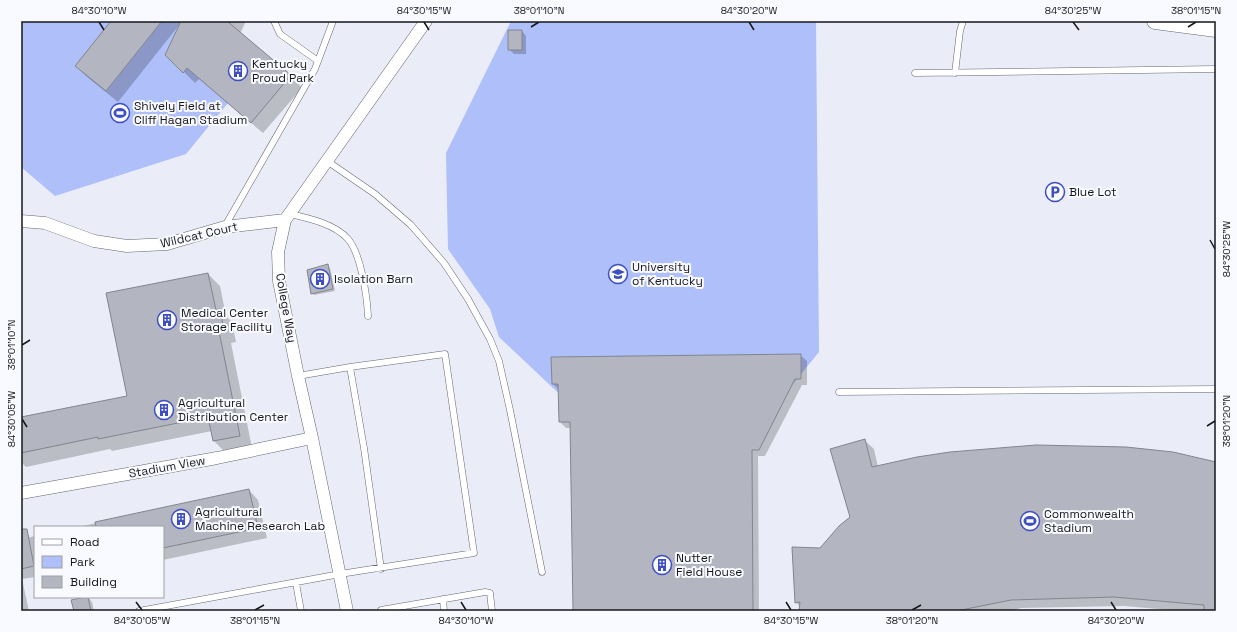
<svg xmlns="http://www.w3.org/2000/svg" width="1237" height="632" font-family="'Space Grotesk',sans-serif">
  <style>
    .green { fill: #aebff9 }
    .shadow { fill: #0003 }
    .building { fill: #b3b6c0; stroke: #82858e }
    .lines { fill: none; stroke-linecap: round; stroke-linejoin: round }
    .lane-casing { stroke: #64676f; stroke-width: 7 }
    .street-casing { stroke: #64676f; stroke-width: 13 }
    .secondary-casing { stroke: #64676f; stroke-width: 17 }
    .lane { stroke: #fff; stroke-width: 6 }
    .street { stroke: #fff; stroke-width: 12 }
    .secondary { stroke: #fff; stroke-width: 16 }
    .ticks { fill: none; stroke: #16171b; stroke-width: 1.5 }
    .labels { text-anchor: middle; stroke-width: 4; stroke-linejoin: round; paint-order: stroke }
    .poi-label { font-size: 12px; fill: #16171b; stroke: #f9faff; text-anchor: start }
    .street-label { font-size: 12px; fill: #16171b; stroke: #f9faff }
    .neatline { fill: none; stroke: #16171b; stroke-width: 1.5 }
    .ticks-label { font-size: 10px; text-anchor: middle; fill: #16171b }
  </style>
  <rect width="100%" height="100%" fill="#eaedf7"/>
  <path class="green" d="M21,21H229V23L291,75L251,123L228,103L186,154L55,196L21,167Z
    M511,21H816L819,352L752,434L570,404L499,337L490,309L448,249L446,153Z"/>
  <path class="shadow" d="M112,21H246L240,34L291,76L302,88L263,133L199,79L195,83L167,55L180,24L118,102L87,77L76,66Z
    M522,31L526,36V54H514L509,49Z
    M328,266L330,268L335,291L314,295L312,293Z
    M208,274L220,286L226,316L232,322L236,342L231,343L252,448L226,453L214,441L212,431L112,451L110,449L26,467L21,462V418L128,397Z
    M800,355L807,361V385H802L765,456H758L759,611H574L571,428H566L560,422L559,390L553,384Z
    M864,440L874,449L878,467L1216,463V611H1181L1124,606L1021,608L1009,611H800V607L796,602L820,549L851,517Z
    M249,490L258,500L267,538L163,560V527H78Z
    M35,536V577L22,579L29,611H21V539Z
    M88,597L92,602L94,611H75Z"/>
  <path class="building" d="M111,21H162L106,91L75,66Z
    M181,21H227L291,75L251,123L187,68L183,73L165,55Z
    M508,30H522V50H508Z
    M328,264L333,289L311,294L307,270Z
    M208,273L216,310L220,309L224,330L219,331L240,436L213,441L208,417L98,439V437L21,453V417L127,396L106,293Z
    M801,354V379H795L759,450H752L753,611H573L570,422H559L558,384H552L551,357Z
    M865,439L872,467L917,457L950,452L1036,445L1126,447L1173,452L1216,462V611H1204V605L1114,597L1011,600L956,611H799L800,602L795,603L792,547L820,548L839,526L850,517L830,449Z
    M249,489L258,528L163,548V527H96L95,522Z
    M21,529H27L34,566L21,569Z
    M85,597H88L91,611H74L71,600Z"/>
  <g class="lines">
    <defs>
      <path id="lane" d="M274,21L280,34L318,61
        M915,73L1216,69
        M955,73L960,31L963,21
        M327,161L375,194L411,225L444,263L468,299L490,339L499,361L510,410L542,572
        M290,214C308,218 335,224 348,239C361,254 367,296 368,316
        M225,226L315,69L333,21
        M298,376L350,367
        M839,392L1216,389
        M296,583L301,611
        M443,599L444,611
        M381,610L485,592L490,593L492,611
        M139,611L340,574L474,553L445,354L350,367L364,448L381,569"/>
      <path id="street" d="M21,221L45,223L94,241L127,246L167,244L225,227L285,220
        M21,493L217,458L312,438
        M347,611L312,438L298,376L279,281L278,252L285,220L426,21"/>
      <path id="secondary" d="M1155,21L1216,29"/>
    </defs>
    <use href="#lane" class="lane-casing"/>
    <use href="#street" class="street-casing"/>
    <use href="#secondary" class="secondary-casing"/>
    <use href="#lane" class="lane"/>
    <use href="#street" class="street"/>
    <use href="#secondary" class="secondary"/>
  </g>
  <path class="ticks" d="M99,22L104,30M424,22L429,30M749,22L754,30M1073,22L1079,30M531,27L539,22M1188,27L1196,22M1210,240L1215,249M22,345L30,340M22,419L27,427M1207,426L1215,421M136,602L142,610M461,602L466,610M786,602L791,610M1111,602L1116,610M255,610L264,605M912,610L921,605"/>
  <defs>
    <symbol id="building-ring" viewBox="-11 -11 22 22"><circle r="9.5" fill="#f9faff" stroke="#3e4ec1" stroke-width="1.5"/><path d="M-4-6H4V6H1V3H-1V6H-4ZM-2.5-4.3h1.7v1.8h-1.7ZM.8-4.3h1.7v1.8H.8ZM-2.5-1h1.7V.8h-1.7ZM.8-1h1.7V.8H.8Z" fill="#3e4ec1"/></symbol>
    <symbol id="stadium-ring" viewBox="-11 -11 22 22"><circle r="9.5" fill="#f9faff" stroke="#3e4ec1" stroke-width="1.5"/><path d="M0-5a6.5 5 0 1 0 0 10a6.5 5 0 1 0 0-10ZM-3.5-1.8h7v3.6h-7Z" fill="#3e4ec1"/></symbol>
    <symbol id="parking-ring" viewBox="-11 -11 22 22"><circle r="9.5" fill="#f9faff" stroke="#3e4ec1" stroke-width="1.5"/><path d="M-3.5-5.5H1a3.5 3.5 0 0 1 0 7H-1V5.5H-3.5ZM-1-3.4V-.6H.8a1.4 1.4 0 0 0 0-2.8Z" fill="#3e4ec1"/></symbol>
    <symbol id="university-ring" viewBox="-11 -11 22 22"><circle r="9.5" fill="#f9faff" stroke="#3e4ec1" stroke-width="1.5"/><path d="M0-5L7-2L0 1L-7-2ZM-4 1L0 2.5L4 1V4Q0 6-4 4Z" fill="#3e4ec1"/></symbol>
  </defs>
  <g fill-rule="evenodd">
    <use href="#building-ring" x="227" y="60" width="22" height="22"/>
    <use href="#stadium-ring" x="109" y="102" width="22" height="22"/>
    <use href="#parking-ring" x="1044" y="181" width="22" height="22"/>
    <use href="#university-ring" x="607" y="263" width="22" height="22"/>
    <use href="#building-ring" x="309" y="268" width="22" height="22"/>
    <use href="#building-ring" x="156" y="309" width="22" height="22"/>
    <use href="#building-ring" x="153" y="399" width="22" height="22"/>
    <use href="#building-ring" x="170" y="508" width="22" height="22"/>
    <use href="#stadium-ring" x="1019" y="510" width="22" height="22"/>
    <use href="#building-ring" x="651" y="554" width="22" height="22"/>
  </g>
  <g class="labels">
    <g class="poi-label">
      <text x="252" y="68">Kentucky<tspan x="252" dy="14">Proud Park</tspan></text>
      <text x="134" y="110">Shively Field at<tspan x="134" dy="14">Cliff Hagan Stadium</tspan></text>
      <text x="1069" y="196">Blue Lot</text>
      <text x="632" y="271">University<tspan x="632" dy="14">of Kentucky</tspan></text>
      <text x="334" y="283">Isolation Barn</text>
      <text x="181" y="317">Medical Center<tspan x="181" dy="14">Storage Facility</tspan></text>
      <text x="178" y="407">Agricultural<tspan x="178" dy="14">Distribution Center</tspan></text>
      <text x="195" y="516">Agricultural<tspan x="195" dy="14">Machine Research Lab</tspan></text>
      <text x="1044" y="518">Commonwealth<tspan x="1044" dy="14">Stadium</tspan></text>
      <text x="676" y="562">Nutter<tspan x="676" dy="14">Field House</tspan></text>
    </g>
    <g class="street-label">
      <text transform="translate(199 235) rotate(-13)" y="4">Wildcat Court</text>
      <text transform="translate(286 308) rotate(80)" y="4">College Way</text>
      <text transform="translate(167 467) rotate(-10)" y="4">Stadium View</text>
    </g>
  </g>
  <rect width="1237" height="632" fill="none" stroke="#f9faff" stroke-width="44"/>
  <rect x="34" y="526" width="130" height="72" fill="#f9faff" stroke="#9e9fa4"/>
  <rect x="42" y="539" width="20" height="6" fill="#ffffff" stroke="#9e9fa4"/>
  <text x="70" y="546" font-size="12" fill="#16171b">Road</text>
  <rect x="42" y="556" width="20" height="12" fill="#aebff9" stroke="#9e9fa4"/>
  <text x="70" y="566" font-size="12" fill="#16171b">Park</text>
  <rect x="42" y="576" width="20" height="12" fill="#b3b6c0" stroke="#9e9fa4"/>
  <text x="70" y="586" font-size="12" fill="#16171b">Building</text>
  <rect x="22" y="22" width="1193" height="588" class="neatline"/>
  <g class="ticks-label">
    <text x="99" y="14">84°30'10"W</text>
    <text x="424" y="14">84°30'15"W</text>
    <text x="539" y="14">38°01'10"N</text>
    <text x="749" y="14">84°30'20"W</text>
    <text x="1073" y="14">84°30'25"W</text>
    <text x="1196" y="14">38°01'15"N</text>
    <text transform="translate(1226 249) rotate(-90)" y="4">84°30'25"W</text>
    <text transform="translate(11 345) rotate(-90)" y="4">38°01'10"N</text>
    <text transform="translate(11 419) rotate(-90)" y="4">84°30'05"W</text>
    <text transform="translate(1226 421) rotate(-90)" y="4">38°01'20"N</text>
    <text x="142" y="624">84°30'05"W</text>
    <text x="255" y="624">38°01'15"N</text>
    <text x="466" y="624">84°30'10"W</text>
    <text x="791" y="624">84°30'15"W</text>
    <text x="912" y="624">38°01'20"N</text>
    <text x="1116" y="624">84°30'20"W</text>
  </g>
</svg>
